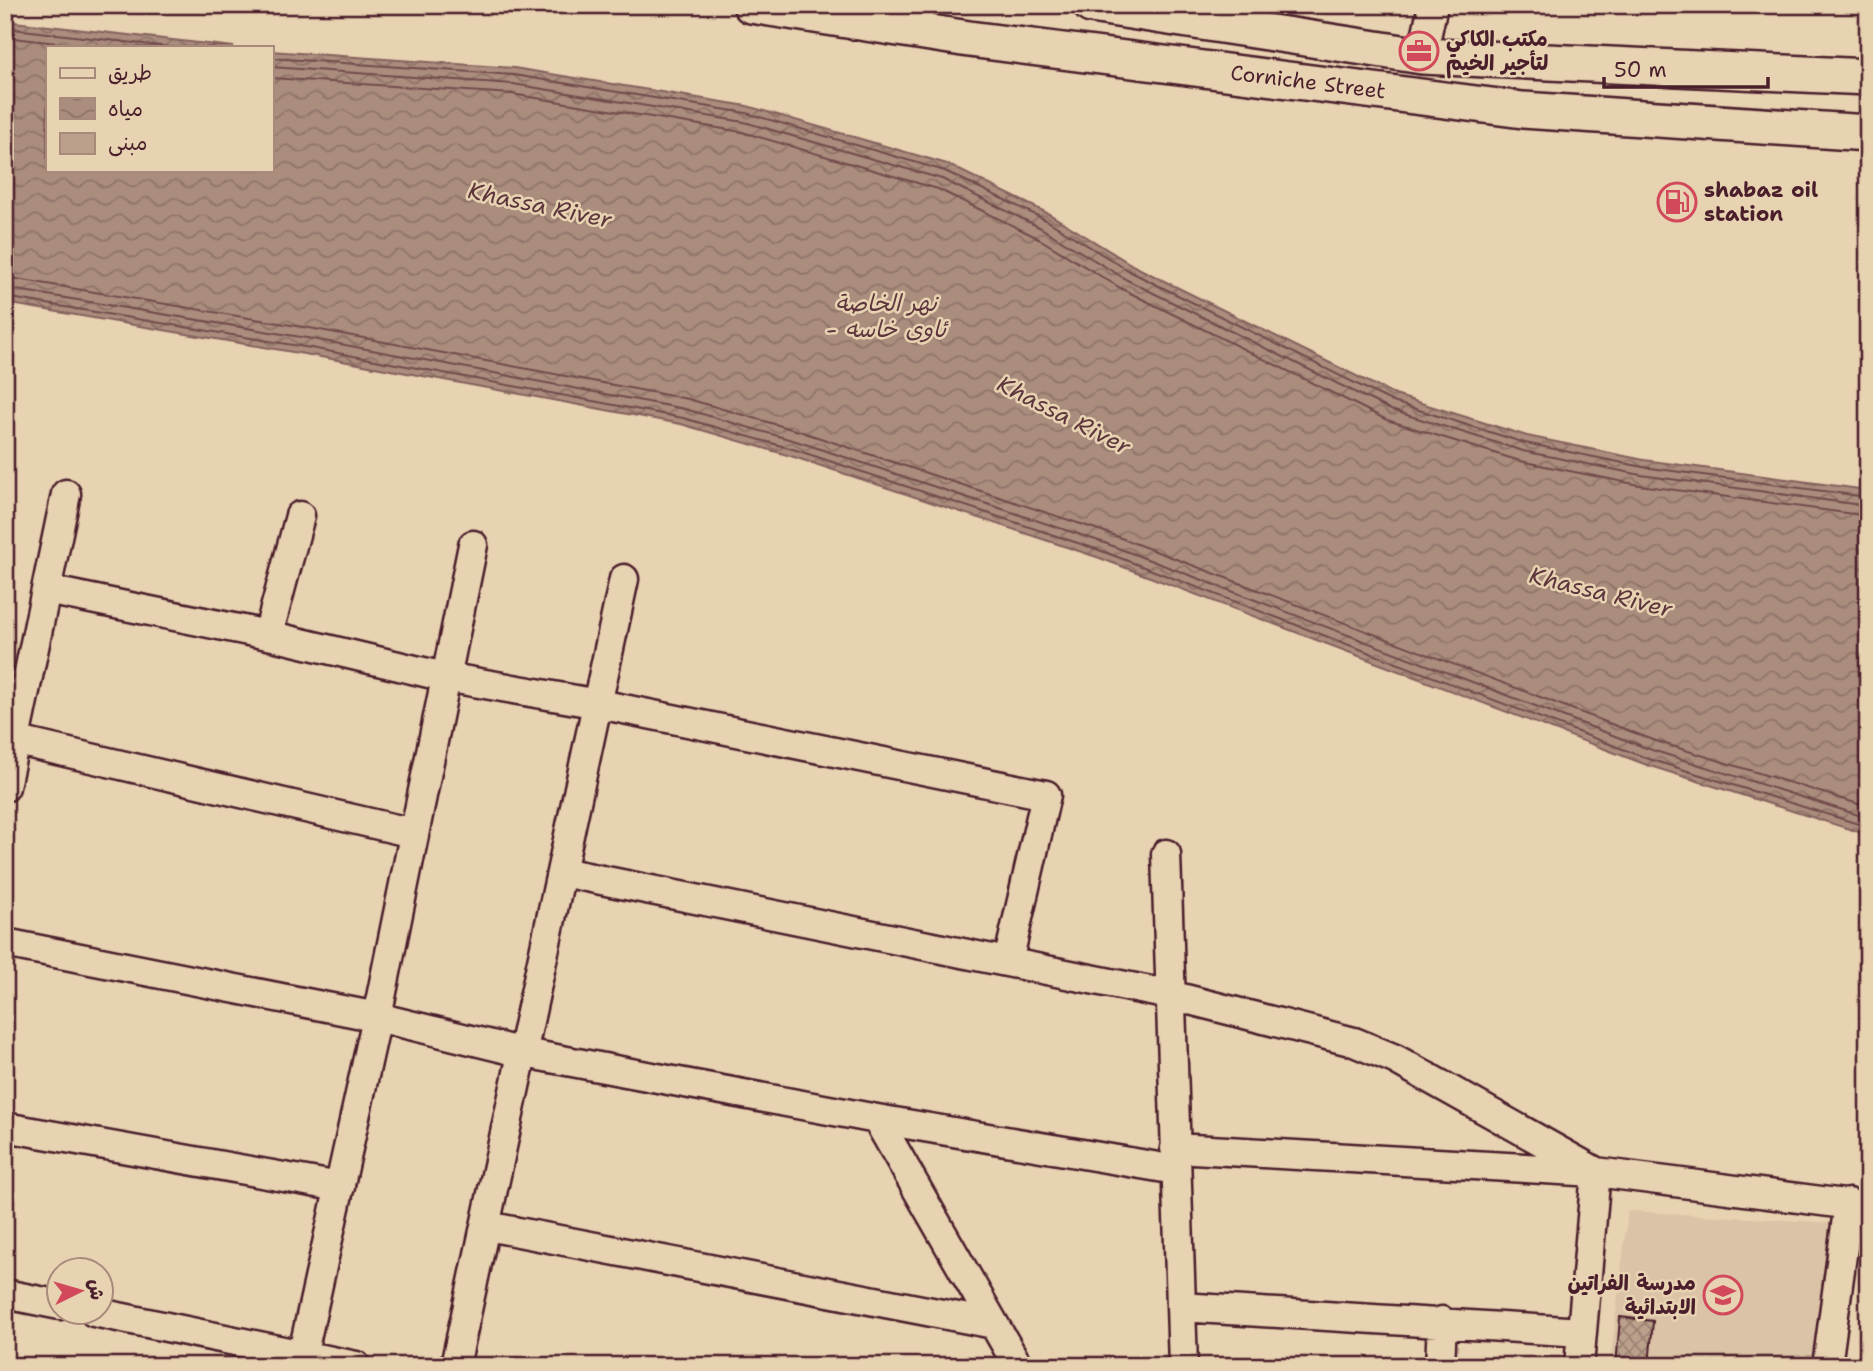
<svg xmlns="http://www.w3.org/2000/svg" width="1873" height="1371" font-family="'Shantell Sans','Playpen Sans Arabic',sans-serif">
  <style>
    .built { fill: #dac3a6 }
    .water { fill: url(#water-waves); stroke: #84615d; stroke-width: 2 }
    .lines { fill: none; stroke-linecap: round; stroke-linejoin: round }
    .shore { stroke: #714b4c; stroke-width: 2 }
    .building { fill: url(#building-cross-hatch); stroke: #4a1f2b; stroke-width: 2 }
    .minor-casing { stroke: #4a1f2b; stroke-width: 33 }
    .major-casing { stroke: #4a1f2b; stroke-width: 40 }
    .minor { stroke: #e7d2b1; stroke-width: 28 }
    .major { stroke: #e7d2b1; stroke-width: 35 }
    .labels { text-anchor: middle; stroke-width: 5; stroke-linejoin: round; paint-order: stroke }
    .poi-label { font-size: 21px; font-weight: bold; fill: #4a1f2b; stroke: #e7d2b1; text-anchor: start }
    .street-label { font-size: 21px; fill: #4a1f2b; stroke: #e7d2b1 }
    .water-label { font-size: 23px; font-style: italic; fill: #5d353c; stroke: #e7d2b1 }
  </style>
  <defs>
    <pattern id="water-waves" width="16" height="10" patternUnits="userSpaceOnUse" patternTransform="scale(1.75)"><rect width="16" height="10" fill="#ab8d7e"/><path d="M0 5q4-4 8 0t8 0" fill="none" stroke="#8d7367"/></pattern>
    <pattern id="building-cross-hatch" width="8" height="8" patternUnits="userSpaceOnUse" patternTransform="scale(1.75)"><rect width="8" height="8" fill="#bba08c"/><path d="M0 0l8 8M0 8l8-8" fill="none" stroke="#9a8273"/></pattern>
  </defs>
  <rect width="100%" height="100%" fill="#e7d2b1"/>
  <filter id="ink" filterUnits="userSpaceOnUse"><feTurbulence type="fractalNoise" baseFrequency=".0143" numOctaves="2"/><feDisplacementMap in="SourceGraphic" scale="14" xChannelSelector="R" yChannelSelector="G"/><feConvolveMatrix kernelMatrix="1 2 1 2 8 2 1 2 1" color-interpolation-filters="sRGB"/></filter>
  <g filter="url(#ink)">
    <path class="built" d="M1628,1211L1834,1223L1820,1366H1610Z"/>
    <path class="water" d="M5,21L234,47H47V170H271V51L514,68L747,106L947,164L1049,214L1134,266L1395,395L1527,436L1644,460L1868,490V835L1647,765L1097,557L794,457L681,424L310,355L5,303Z"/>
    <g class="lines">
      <path class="shore" d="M5,28L169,47
        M5,37L91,47
        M271,58L514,75L746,113L945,171L1046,220L1131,272L1393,402L1525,443L1643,467L1868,497
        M271,67L513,84L744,122L942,179L1041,228L1127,280L1391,410L1523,451L1641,475L1868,506
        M271,78L512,94L742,132L938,189L1036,237L1122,289L1387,420L1520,461L1639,485L1868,516
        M5,277L315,329L688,399L802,432L1105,532L1656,741L1868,807
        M5,288L313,339L685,409L799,442L1102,542L1652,750L1868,818
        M5,297L311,348L683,418L796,450L1099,550L1649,759L1868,827"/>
    </g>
    <path class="building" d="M1620,1317L1653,1321L1649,1366H1616Z"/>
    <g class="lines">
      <defs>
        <path id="minor" d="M1422,56L1433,5
          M47,590L268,635L445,677L599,704L1046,795L1008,962
          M268,635L300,516
          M5,738L413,833
          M5,787L66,494
          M1166,854L1183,1366
          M562,872L1170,995L1354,1042L1395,1059L1596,1172L1579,1366
          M5,943L377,1017L524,1053L877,1119L1018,1366
          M877,1119L1176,1170
          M5,1127L340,1187
          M1175,1148L1596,1172L1868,1207
          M487,1226L994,1324
          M5,1294L60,1305
          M1181,1307L1582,1332
          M94,1312L356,1366
          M300,1366L377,1017L473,545
          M455,1366L624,579
          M1440,1366L1442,1321
          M1827,1366L1849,1203"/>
        <path id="major" d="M751,5L969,39L1523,110L1868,133
          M1091,5L1422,56L1868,77"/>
      </defs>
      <use href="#minor" class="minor-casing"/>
      <use href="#major" class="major-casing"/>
      <use href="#minor" class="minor"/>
      <use href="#major" class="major"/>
    </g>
  </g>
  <defs>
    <symbol id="office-ring" viewBox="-11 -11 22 22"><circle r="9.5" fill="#e7d2b1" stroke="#d1495b" stroke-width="1.5"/><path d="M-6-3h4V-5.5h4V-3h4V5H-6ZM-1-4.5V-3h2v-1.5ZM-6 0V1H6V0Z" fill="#d1495b"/></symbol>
    <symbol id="fuel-ring" viewBox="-11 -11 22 22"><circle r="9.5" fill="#e7d2b1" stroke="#d1495b" stroke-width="1.5"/><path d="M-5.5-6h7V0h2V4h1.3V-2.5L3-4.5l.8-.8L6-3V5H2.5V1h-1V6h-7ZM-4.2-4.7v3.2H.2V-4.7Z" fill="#d1495b"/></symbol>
    <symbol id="school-ring" viewBox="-11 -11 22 22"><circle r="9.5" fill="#e7d2b1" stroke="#d1495b" stroke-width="1.5"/><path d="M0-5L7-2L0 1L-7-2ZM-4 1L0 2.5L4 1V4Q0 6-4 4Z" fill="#d1495b"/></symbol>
  </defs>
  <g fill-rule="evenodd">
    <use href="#office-ring" x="1397" y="29" width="44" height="44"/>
    <use href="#fuel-ring" x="1655" y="180" width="44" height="44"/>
    <use href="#school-ring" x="1701" y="1273" width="44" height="44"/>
  </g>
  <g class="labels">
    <g class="poi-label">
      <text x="1446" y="46">مكتب الكاكي<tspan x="1446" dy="24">لتأجير الخيم</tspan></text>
      <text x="1704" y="197">shabaz oil<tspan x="1704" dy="24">station</tspan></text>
      <text x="1696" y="1290" text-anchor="end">مدرسة الفراتين<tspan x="1696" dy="24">الابتدائية</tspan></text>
    </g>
    <g class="street-label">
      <text transform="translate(1308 82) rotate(7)" y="7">Corniche Street</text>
    </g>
    <g class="water-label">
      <text transform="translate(540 205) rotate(12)" y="8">Khassa River</text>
      <text x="886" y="311">نهر الخاصة<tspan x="886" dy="26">- ئاوی خاسە</tspan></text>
      <text transform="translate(1064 415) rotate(27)" y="8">Khassa River</text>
      <text transform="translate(1601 592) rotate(14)" y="8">Khassa River</text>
    </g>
  </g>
  <rect width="1873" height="1371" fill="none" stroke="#e7d2b1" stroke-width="28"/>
  <rect x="14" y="14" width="1845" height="1343" fill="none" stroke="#4a1f2b" stroke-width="2.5" filter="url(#ink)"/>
  <rect x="46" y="46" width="228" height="126" fill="#e7d2b1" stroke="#a88a7b" stroke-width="2"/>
  <rect x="60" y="68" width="35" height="10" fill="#e7d2b1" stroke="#a88a7b" stroke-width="2"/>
  <text x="108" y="80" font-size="21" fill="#4a1f2b">طريق</text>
  <rect x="60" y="98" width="35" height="21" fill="url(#water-waves)" stroke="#a88a7b" stroke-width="2"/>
  <text x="108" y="116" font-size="21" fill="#4a1f2b">مياه</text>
  <rect x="60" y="133" width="35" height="21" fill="#bba08c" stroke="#a88a7b" stroke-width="2"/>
  <text x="108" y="150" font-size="21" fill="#4a1f2b">مبنى</text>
  <g transform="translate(80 1291) rotate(85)"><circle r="33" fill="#e7d2b1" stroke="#a88a7b" stroke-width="2"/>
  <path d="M0-5L12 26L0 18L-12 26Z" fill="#d1495b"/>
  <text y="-10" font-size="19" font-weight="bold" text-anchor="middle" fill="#4a1f2b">ش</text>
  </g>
  <path d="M1604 77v10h164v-10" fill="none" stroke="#4a1f2b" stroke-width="3.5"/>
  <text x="1614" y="77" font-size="21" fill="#4a1f2b" stroke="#e7d2b1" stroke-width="5" paint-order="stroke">50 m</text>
</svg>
